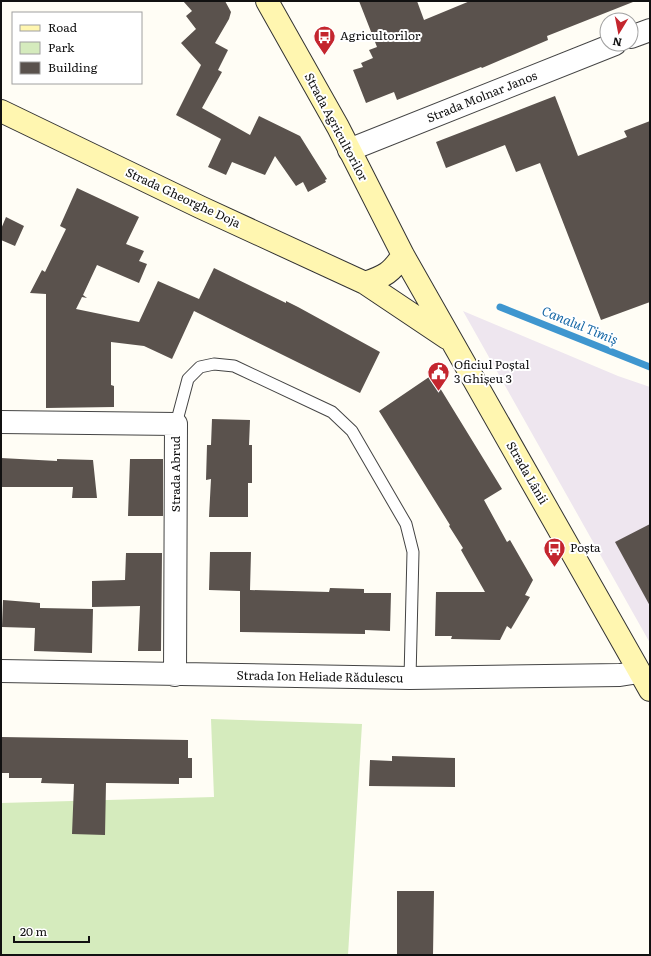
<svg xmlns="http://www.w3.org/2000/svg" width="651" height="956" font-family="Literata,serif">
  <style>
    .industrial { fill: #eee6ef }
    .green { fill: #d5ebbd }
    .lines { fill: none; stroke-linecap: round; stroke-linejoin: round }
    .stream { stroke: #3f96cf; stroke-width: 7 }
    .building { fill: #5a524d }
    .lane-casing { stroke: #444; stroke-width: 13 }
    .street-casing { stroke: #444; stroke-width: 24 }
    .secondary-casing { stroke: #333; stroke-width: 24 }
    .lane { stroke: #fff; stroke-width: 11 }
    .street { stroke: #fff; stroke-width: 22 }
    .secondary { stroke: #fff6b0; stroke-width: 22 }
    .labels { text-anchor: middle; stroke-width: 4; stroke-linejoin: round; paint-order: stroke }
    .poi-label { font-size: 12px; fill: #111; stroke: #fff; text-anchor: start }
    .street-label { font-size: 12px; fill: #111; stroke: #fff }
    .water-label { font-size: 13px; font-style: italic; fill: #1768a6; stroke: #fff }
  </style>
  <rect width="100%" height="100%" fill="#fffdf5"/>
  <path class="industrial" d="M463,311L618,376L650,387V643Z"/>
  <path class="green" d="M211,719L362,724L348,955H1V803L214,797Z"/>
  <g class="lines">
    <path class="stream" d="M500,307L650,367"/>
  </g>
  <path class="building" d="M183,1H225L231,12L229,19L215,43L228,50L218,70L222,72L202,108L250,135L259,116L300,136L327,179L325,180L326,182L308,192L303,182L296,186L275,156L265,175L232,162L226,175L208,167L221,139L176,115L201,65L181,43L196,29L186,16L192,11Z
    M359,1H417L424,20L470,1H633V2L547,36L548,40L482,68L481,67L397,100L394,92L366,103L353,70L363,67L361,63L373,58L369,50L377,47Z
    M555,96L578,156L627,137L624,131L650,121V302L601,320L540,163L516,172L505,145L446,168L436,142Z
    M77,188L139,217L126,244L144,251L139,261L147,264L139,283L97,265L83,295L87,298L82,297L76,309L139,322L158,281L199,299L214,268L286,303V301L298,307L380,352L360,393L194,311L172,359L144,346L111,342V385L114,386V407L46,408V294L30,293L42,270L45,272L66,229L60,226Z
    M6,217L24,226L15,246L1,240V229Z
    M432,375L502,489L484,500L507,542L510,540L533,580L525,595L530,597L511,629L507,626L500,640L451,639L452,636H435L436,592H485L461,550L463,548L449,526L450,525L379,411Z
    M212,419L250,420L249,445H252V483H248V517H209L211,479L206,480L207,445H211Z
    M1,458L57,461V459L93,460L97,498H72L73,487H1Z
    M130,459H163V516H128Z
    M650,524V606L615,542Z
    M210,552H251L250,590L329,592L330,588L364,589V593H391L390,631L365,630V634L240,632V591L209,590Z
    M126,553H162L161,651H138L140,606L92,607V581L125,580Z
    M3,600L40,603V608L93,609L92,653L34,651L35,628L2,627Z
    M1,737L188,740V758H192V778H179V784L106,783L105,835L72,834L74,784L41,783L42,778H9V773H1Z
    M392,756L455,758V787L369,786L370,760L392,761Z
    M397,891H434L433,955H397Z"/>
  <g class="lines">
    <defs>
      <path id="lane" d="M176,424L188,379L200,367L214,364L234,366L332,412L352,431L406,524L413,552L410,678"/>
      <path id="street" d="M631,37L650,30
        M349,150L615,44
        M1,422L176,424L175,675
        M1,671L410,678L620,675L639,672"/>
      <path id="secondary" d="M267,1L338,127L403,255L650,690
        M1,111L200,207L365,283L447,338
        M365,283C385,276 391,273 403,255"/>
    </defs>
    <use href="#lane" class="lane-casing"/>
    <use href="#street" class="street-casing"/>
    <use href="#secondary" class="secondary-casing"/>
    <use href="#lane" class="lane"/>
    <use href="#street" class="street"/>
    <use href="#secondary" class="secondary"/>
  </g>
  <defs>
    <symbol id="bus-pin" viewBox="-11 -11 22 30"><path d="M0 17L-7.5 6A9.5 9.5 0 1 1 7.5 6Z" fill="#c4262e" stroke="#fff"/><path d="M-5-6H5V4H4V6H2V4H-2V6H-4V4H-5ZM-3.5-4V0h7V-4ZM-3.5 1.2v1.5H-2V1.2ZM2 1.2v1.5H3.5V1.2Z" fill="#fff"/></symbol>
    <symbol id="civic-pin" viewBox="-11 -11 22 30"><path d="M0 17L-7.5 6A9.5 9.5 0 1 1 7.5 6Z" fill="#c4262e" stroke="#fff"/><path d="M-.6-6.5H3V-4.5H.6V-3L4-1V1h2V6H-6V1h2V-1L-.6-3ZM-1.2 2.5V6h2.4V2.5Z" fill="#fff"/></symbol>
  </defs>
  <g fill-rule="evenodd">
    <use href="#bus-pin" x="312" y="24" width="25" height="34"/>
    <use href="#civic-pin" x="426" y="360" width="25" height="34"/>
    <use href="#bus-pin" x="542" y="536" width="25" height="34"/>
  </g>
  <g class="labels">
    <g class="poi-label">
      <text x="340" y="40">Agricultorilor</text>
      <text x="454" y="369">Oficiul Poștal<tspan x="454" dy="14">3 Ghișeu 3</tspan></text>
      <text x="570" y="552">Poșta</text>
    </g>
    <g class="street-label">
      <text transform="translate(482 97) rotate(-22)" y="4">Strada Molnar Janos</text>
      <text transform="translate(336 127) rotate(62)" y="4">Strada Agricultorilor</text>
      <text transform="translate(183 198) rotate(25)" y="4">Strada Gheorghe Doja</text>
      <text transform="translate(527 473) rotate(60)" y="4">Strada Lânii</text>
      <text transform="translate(176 474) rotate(-90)" y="4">Strada Abrud</text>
      <text transform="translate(320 677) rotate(1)" y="4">Strada Ion Heliade Rădulescu</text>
    </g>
    <g class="water-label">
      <text transform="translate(580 325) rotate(22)" y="5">Canalul Timiș</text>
    </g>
  </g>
  <rect width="651" height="956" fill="none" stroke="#111111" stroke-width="4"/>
  <rect x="12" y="12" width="130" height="72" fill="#ffffff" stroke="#a0a0a0"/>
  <rect x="20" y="25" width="20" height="6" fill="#fff6b0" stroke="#a0a0a0"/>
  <text x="48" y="32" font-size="12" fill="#111111">Road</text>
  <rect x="20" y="42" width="20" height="12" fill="#d5ebbd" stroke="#a0a0a0"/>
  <text x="48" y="52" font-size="12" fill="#111111">Park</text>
  <rect x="20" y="62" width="20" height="12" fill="#5a524d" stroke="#a0a0a0"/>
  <text x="48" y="72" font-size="12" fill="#111111">Building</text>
  <g transform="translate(619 32) rotate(190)"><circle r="19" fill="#ffffff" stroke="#a0a0a0"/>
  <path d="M0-3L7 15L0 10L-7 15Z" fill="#c4262e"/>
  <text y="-6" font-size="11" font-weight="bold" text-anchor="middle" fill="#111111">N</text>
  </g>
  <path d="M14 936v6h75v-6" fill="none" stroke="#111111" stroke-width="2"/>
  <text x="20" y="936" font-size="12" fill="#111111" stroke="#ffffff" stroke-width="3" paint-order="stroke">20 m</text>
</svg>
